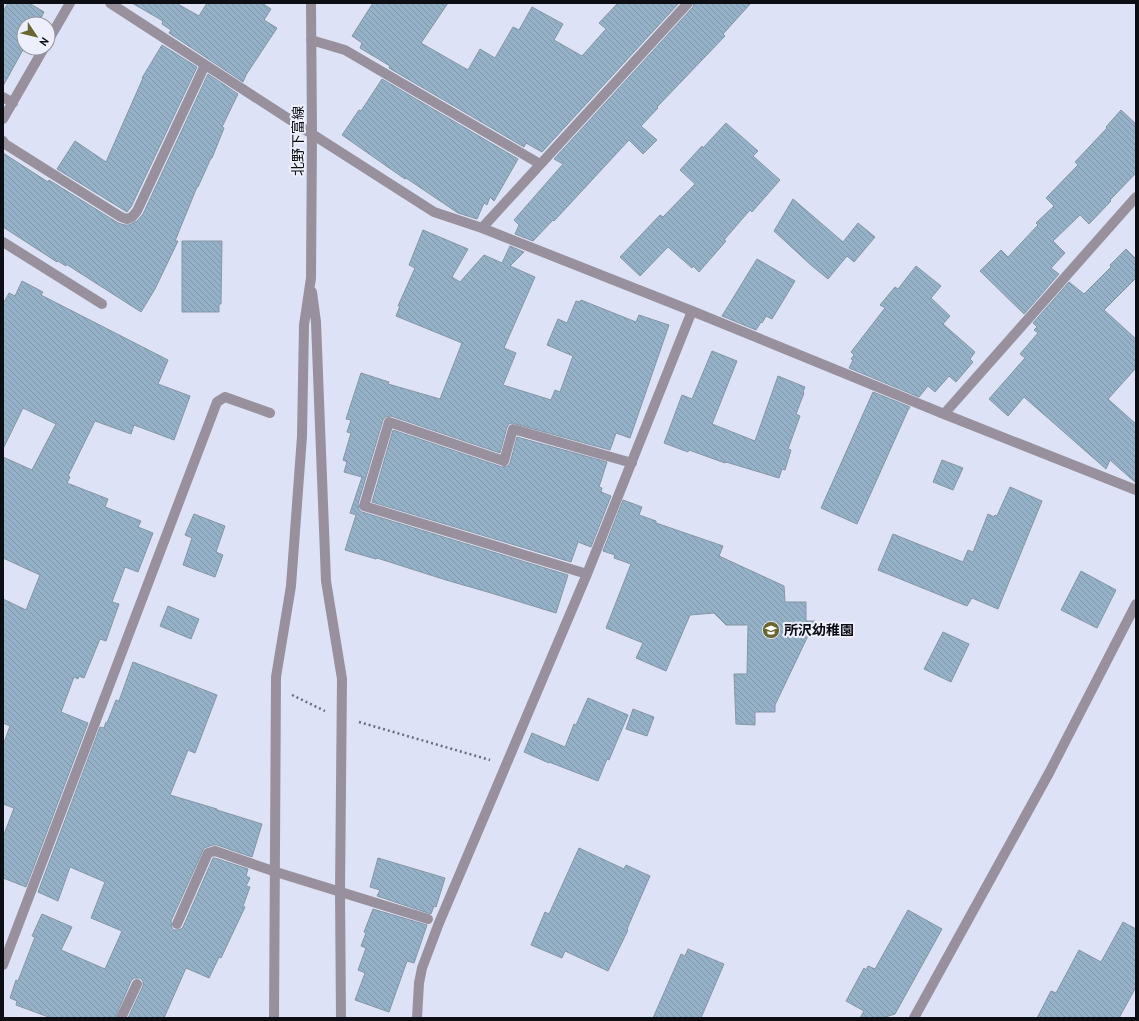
<svg xmlns="http://www.w3.org/2000/svg" width="1139" height="1021" font-family="'PT Sans','Noto Sans JP',sans-serif">
  <style>
    .building { fill: url(#building-back-hatch); stroke: #8596a4 }
    .lines { fill: none; stroke-linecap: round; stroke-linejoin: round }
    .path { stroke: #6b6e7a; stroke-width: 2.5; stroke-dasharray: 2 3; stroke-linecap: butt }
    .minor { stroke: #98919d; stroke-width: 10 }
    .labels { text-anchor: middle; stroke-width: 4; stroke-linejoin: round; paint-order: stroke }
    .street-label { font-size: 14px; fill: #0d0e14; stroke: #edeffc }
    .poi-label { font-size: 14px; font-weight: bold; fill: #0d0e14; stroke: #edeffc; text-anchor: start }
  </style>
  <defs>
    <pattern id="building-back-hatch" width="6" height="6" patternUnits="userSpaceOnUse"><rect width="6" height="6" fill="#95b1c7"/><path d="M-1 5l2 2M0 0l6 6M5-1l2 2" fill="none" stroke="#7f97aa"/></pattern>
  </defs>
  <rect width="100%" height="100%" fill="#dde2f6"/>
  <path class="building" d="M8,3H29L44,12L38,24H24V48L3,86V11Z
    M132,3H176L199,16L207,3H262L271,9L264,20L277,28L246,75L243,82L169,33L171,30L162,24L163,21Z
    M373,3H448L421,43L468,70L480,49L495,58L513,27L519,30L532,7L563,24L554,40L582,56L606,29L599,23L618,3H679L542,152L526,143L524,147L389,68L390,66L360,48L362,43L352,36Z
    M694,3H751L723,34L725,36L657,107L658,108L641,126L657,140L643,154L629,140L554,221L553,220L533,241L515,234L519,225L514,220L563,164L554,159L693,7Z
    M162,45L197,67L131,207L127,212L57,169L75,141L106,162L143,78H142Z
    M208,74L238,94L222,127L224,128L212,158H211L198,187H197L175,241H178L155,289L141,312L66,264V266L58,261L57,262L3,227V153L48,182L49,180L118,223L125,225H129L137,221L143,214Z
    M382,79L518,159L494,201L490,197L487,205L484,203L477,219L458,213L406,178L405,179L342,135L359,110L361,111Z
    M1121,110L1136,124V173L1110,200L1111,201L1089,224L1080,215L1053,241L1065,253L1051,268L1059,274L1024,314L980,271L1001,250L1008,257L1038,225L1036,223L1054,206L1046,198L1078,165L1075,162L1107,128L1106,127Z
    M726,123L758,151L753,156L780,180L752,212L750,210L724,240L726,241L699,272L693,266L692,268L668,247L640,276L620,257L660,215L663,217L695,184L680,170L702,146L703,148Z
    M793,199L843,242L858,223L875,237L854,262L847,256L828,279L812,266L774,231Z
    M423,230L468,249L452,277L460,282L484,255L502,263L510,246L524,252L510,266L535,277L504,348L516,353L503,385L551,400L555,390L560,392L573,356L547,345L558,319L567,323L576,301L580,302L581,300L636,322L639,315L669,325L630,438L616,433L610,450L512,423L509,424L507,427L500,453L391,416L385,417L383,420L358,504L359,510L362,512L568,575L556,613L491,593L446,580L377,558L376,559L345,550L356,515L350,513L362,477L344,472L347,462L343,460L351,433L347,432L351,420L346,419L361,373L389,382L388,384L440,399L462,343L396,316L400,306H398L415,268L409,265Z
    M182,241H222L221,304H219V312H182Z
    M1126,249L1136,259V278L1104,310L1136,339V368L1108,399L1136,424V483L1110,460L1106,469L1024,397L1008,416L989,399L1025,358L1020,354L1038,333L1034,330L1037,327L1033,323L1069,282L1084,294L1111,267L1110,265Z
    M757,259L795,281L772,319L766,316L762,323L761,322L756,330L722,316Z
    M916,266L941,286L931,298L950,316L943,324L975,352L970,359L973,362L956,382L949,376L935,392L928,386L919,397L849,368L853,360L851,359L854,355L851,352L885,308L880,305L895,287L898,289Z
    M22,281L43,292L41,295L168,360L158,384L190,396L174,440L134,425L131,434L95,421L68,476L70,477L67,483L108,499L105,507L141,521L138,527L153,533L138,572L125,567L112,602L119,604L106,641L100,639L84,678L79,676L78,679L74,677L61,712L88,723L26,887L3,878V837L14,808L3,804V745L10,726L3,723V599L26,610L40,575L3,558V457L32,470L56,424L23,408L3,449V304L9,293L15,296Z
    M712,351L737,361L712,424L755,441L778,376L805,387L803,392L804,393L796,414L800,416L788,449L791,450L785,470L782,469L779,478L726,462L725,463L689,450L688,452L664,443L682,395L692,399Z
    M873,392L910,407L908,410L857,524L821,508Z
    M393,430L502,467L508,466L510,463L517,437L607,462L599,487L602,488L601,492L611,496L591,547L578,542L571,562L372,502Z
    M942,460L963,468L953,490L933,482Z
    M1010,487L1042,501L998,609L972,598L967,606L878,570L893,534L963,562L968,550L973,552L988,514L994,517L995,515L997,516Z
    M623,500L642,507L639,515L656,521V523L723,546L719,556L784,586L785,602H806V621H815L775,705V712H755V725L736,724L734,674H747L748,625H726L714,613L690,615L666,671L636,658L643,643L606,628L631,564L614,558L615,555L603,551Z
    M194,514L225,526L216,552L223,555L215,577L183,565L192,538L185,535Z
    M1081,571L1116,590L1097,628L1061,610Z
    M168,606L199,619L191,639L160,626Z
    M943,632L969,644L951,682L924,669Z
    M133,662L217,695L195,753L188,750L170,795L217,809V810L262,824L252,857L217,845H213L204,848L171,921L172,928L174,930H177L181,929L183,927L213,858H215L248,869L246,876L250,878L246,886L250,887L243,906L245,907L221,958L219,957L209,978L186,968L164,1018H128L143,986V981L140,978H134L131,981L115,1018H51L16,1005L17,1001L10,998L16,980L18,981L35,937L32,936L42,914L72,927L61,950L105,969L122,931L91,918L105,882L70,867L58,901L38,892L100,727L104,728L106,722L107,723L116,700L119,701Z
    M588,698L628,715L609,760L607,759L598,781L549,762V763L524,752L532,733L565,747L574,724L576,725Z
    M633,709L654,717L647,736L626,729Z
    M579,848L624,869L626,865L650,876L627,929L628,930L608,971L565,951L562,958L531,945L545,912L549,914Z
    M378,858L445,878L436,907L434,906L431,914L377,896L380,890L370,887Z
    M373,909L427,925L414,963L407,961L389,1012L355,1000L365,973L358,970L366,948L361,946L366,933L364,932Z
    M908,910L942,929L895,1014L882,1018H860L864,1011L846,1001L864,968L866,970L868,966L875,969Z
    M1123,922L1136,929V987L1119,1018H1037L1051,991L1056,993L1079,950L1101,962Z
    M688,949L724,964L701,1018H653L681,954L685,956Z"/>
  <g class="lines">
    <path class="path" d="M292,695L325,711
      M359,722L490,760"/>
    <path class="minor" d="M110,3L312,134L434,212L482,228L692,311L944,414L1136,490
      M311,40L345,50L540,164
      M48,41L70,3
      M3,97L13,103
      M3,119L44,48
      M3,141L5,144L121,217L127,219L132,217L137,211L205,65
      M482,228L688,3
      M3,242L102,304
      M312,292L316,322L326,581L342,679L340,892L341,1018
      M944,414L1136,197
      M587,574L364,506L389,422L504,461L513,429L632,463
      M177,924L208,853L215,851L276,872L428,919
      M3,965L217,402L225,397L270,413
      M121,1018L137,984
      M274,1018L276,677L291,586L302,436L304,325L311,278L312,134L311,3
      M417,1018L419,983L422,968L439,923L587,574L692,311
      M914,1018L1049,773L1136,604"/>
  </g>
  <defs>
    <symbol id="school-disc" viewBox="-11 -11 22 22"><circle r="9.5" fill="#6a6632" stroke="#edeffc"/><path d="M0-5L7-2L0 1L-7-2ZM-4 1L0 2.5L4 1V4Q0 6-4 4Z" fill="#fff"/></symbol>
  </defs>
  <g fill-rule="evenodd">
    <use href="#school-disc" x="761" y="620" width="20" height="20"/>
  </g>
  <g class="labels">
    <g class="street-label">
      <text transform="translate(298 141) rotate(-90)" y="5">北野下富線</text>
    </g>
    <g class="poi-label">
      <text x="784" y="635">所沢幼稚園</text>
    </g>
  </g>
  <rect width="1139" height="1021" fill="none" stroke="#0d0e14" stroke-width="8"/>
  <g transform="translate(36 36) rotate(125)"><circle r="19" fill="#edeffc" stroke="#93959f"/>
  <path d="M0-3L7 15L0 10L-7 15Z" fill="#6a6632"/>
  <text y="-6" font-size="11" font-weight="bold" text-anchor="middle" fill="#0d0e14">N</text>
  </g>
</svg>
